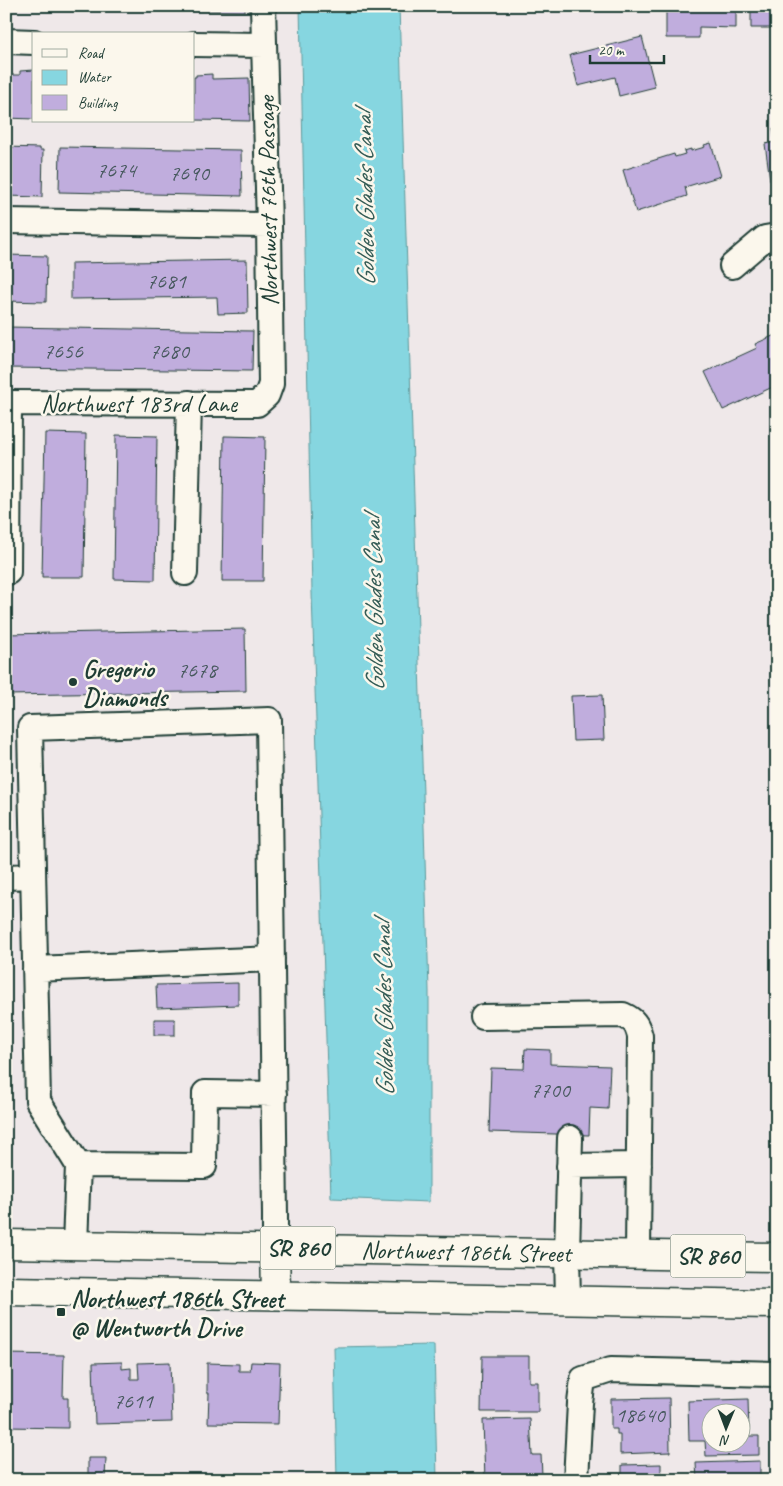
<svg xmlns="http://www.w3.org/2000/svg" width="783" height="1486" font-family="Caveat,sans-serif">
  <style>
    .water { fill: #86d6e0; stroke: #5d999b }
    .building { fill: #c0addd; stroke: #1f3d34; fill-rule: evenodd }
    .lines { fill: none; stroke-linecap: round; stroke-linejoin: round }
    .minor-casing { stroke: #1f3d34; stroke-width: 28 }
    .major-casing { stroke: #1f3d34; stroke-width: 31 }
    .minor { stroke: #fbf7ec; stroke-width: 24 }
    .major { stroke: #fbf7ec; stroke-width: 28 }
    .poi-dot { fill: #1f3d34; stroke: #fbf7ec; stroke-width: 2 }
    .labels { text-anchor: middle; stroke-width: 5; stroke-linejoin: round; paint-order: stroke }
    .number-label { font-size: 22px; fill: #47595e }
    .shield { fill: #fbf7ec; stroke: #61756b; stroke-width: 1 }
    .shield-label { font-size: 24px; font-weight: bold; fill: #1f3d34 }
    .street-label { font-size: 25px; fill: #1f3d34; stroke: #fbf7ec }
    .poi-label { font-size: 25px; font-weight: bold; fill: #1f3d34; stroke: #fbf7ec; text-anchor: start }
    .water-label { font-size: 26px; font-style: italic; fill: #345c56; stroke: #fbf7ec }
  </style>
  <rect width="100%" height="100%" fill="#efe8e9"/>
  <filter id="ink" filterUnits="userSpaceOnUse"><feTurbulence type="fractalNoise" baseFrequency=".02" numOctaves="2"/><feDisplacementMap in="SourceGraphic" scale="10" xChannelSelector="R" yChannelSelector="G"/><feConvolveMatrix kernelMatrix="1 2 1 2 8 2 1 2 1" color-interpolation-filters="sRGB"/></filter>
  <g filter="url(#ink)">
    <path class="water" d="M300,6H399L429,991V1202L331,1198L312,593Z
      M434,1345L437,1480H337L334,1347Z"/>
    <path class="building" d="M6,6H246L245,11L6,7Z
      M666,6H736V28L699,27V38H666Z
      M751,6H777V31H773V28H751Z
      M642,37L655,87L619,96L615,77L578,86L570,55Z
      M34,70V119L6,118V75H20V71Z
      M212,74V79L249,78L250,121L194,120V77H196V75Z
      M773,128H777V179L770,180L765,144L775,142Z
      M711,143L721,176L685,187L687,196L636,212L623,170L674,154L675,157L685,154L684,151L691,149V151L705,147L704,145Z
      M6,147L40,148V150H43L42,197L6,196Z
      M60,147L241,150L242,196L59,192Z
      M6,255L47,256L46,302L6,301Z
      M247,260L248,313L218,314L217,297L71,299V263Z
      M6,327L253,331L252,371L6,368Z
      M775,335L777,339V385L723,410L705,372L757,348L755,344Z
      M45,433L86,434L84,577H42Z
      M116,435L157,436L155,580L114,579Z
      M224,436L265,437L263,581H222Z
      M245,629L246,691L6,695V634Z
      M602,695L604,740L573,741L571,696Z
      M238,983V1005L157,1008L156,985Z
      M154,1019H175V1035H154Z
      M525,1049L550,1050V1064L610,1066L608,1109L590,1108L589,1135L489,1132L491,1068L524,1069Z
      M6,1354L64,1355L63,1398H68V1428L6,1427Z
      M482,1356H529V1382H538V1412H481Z
      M122,1362V1369L131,1368V1379H139L138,1363L170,1362L172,1422L95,1424L93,1363Z
      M251,1362L280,1363L278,1424L208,1423L209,1393H207V1363L239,1364V1371H250Z
      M669,1398L670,1452L620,1454V1434H617V1429H611V1399Z
      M748,1399L749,1436H759V1455L706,1456L705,1441H689L688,1401ZM710,1414H740V1444H710Z
      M530,1419L532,1455H541L542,1475L530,1476V1480H485L483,1420Z
      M88,1458H106L105,1478L88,1477Z
      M760,1461V1480H697L696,1463Z
      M661,1464V1480H618V1478L622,1477V1465Z
      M49,1477L74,1478V1480H49Z"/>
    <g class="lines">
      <defs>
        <path id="minor" d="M6,41L34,42
          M194,44L264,45
          M6,221L269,225
          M732,266L765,238L777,236
          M6,403L257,404L267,395L271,384L269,225L263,6
          M8,572L9,403
          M185,573L189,403
          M6,877L33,876
          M35,969L272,959
          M483,1017L623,1015C634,1020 637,1024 640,1036L638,1254
          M274,1094L205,1093L204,1166L78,1165L38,1101L30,728L269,720L275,1215V1247
          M569,1166L639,1165
          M75,1245L78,1165
          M568,1300L567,1253L570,1138
          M576,1480L580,1403L583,1379L611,1370L775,1374L777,1375"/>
        <path id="major" d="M6,1244L777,1257
          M275,1247L276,1295
          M6,1291L777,1304"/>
      </defs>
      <use href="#minor" class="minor-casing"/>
      <use href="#major" class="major-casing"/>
      <use href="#minor" class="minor"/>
      <use href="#major" class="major"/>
    </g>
  </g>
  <g class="poi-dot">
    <circle cx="73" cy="682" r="5"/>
    <rect x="56" y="1307" width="10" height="10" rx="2.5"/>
  </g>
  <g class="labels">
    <g class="number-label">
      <text x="116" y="177">7674</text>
      <text x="189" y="180">7690</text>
      <text x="166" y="288">7681</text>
      <text x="63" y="358">7656</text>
      <text x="169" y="358">7680</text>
      <text x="197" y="677">7678</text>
      <text x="550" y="1097">7700</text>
      <text x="133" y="1408">7611</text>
      <text x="640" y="1422">18640</text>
    </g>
    <g class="shield">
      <rect x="260.5" y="1226.5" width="75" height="43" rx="4"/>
      <rect x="670.5" y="1234.5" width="75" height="43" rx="4"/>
    </g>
    <g class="shield-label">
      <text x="298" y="1256">SR 860</text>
      <text x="708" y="1264">SR 860</text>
    </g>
    <g class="street-label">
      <text transform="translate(267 201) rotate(-91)" y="9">Northwest 76th Passage</text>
      <text x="139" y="412">Northwest 183rd Lane</text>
      <text transform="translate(466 1251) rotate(1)" y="9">Northwest 186th Street</text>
    </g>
    <g class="poi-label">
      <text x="83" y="677">Gregorio<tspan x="83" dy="29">Diamonds</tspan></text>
      <text x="71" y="1307">Northwest 186th Street<tspan x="71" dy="29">@ Wentworth Drive</tspan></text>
    </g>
    <g class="water-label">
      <text transform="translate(364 199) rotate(-91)" y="9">Golden Glades Canal</text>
      <text transform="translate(373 604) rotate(-91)" y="9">Golden Glades Canal</text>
      <text transform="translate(383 1009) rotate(-91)" y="9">Golden Glades Canal</text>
    </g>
  </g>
  <rect width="783" height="1486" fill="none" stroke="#fbf7ec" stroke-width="25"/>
  <rect x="12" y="12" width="758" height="1461" fill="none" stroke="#1f3d34" stroke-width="2" filter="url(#ink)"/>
  <rect x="32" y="32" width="162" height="90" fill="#fbf7ec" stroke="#a3ada2"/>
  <rect x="42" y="49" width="25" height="8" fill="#fbf7ec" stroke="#a3ada2"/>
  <text x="78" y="58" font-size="15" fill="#1f3d34">Road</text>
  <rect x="42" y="70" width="25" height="15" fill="#86d6e0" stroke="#a3ada2"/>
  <text x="78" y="82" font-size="15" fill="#1f3d34">Water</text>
  <rect x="42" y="95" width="25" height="15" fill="#c0addd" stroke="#a3ada2"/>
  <text x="78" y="108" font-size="15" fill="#1f3d34">Building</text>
  <g transform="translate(726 1428) rotate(181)"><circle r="24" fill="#fbf7ec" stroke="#a3ada2"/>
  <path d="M0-4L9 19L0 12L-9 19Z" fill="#1f3d34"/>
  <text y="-8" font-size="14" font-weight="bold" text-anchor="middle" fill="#1f3d34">N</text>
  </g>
  <path d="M590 55v8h74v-8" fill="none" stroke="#1f3d34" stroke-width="2.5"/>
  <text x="598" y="55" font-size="15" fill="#1f3d34" stroke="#fbf7ec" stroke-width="4" paint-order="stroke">20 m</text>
</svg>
